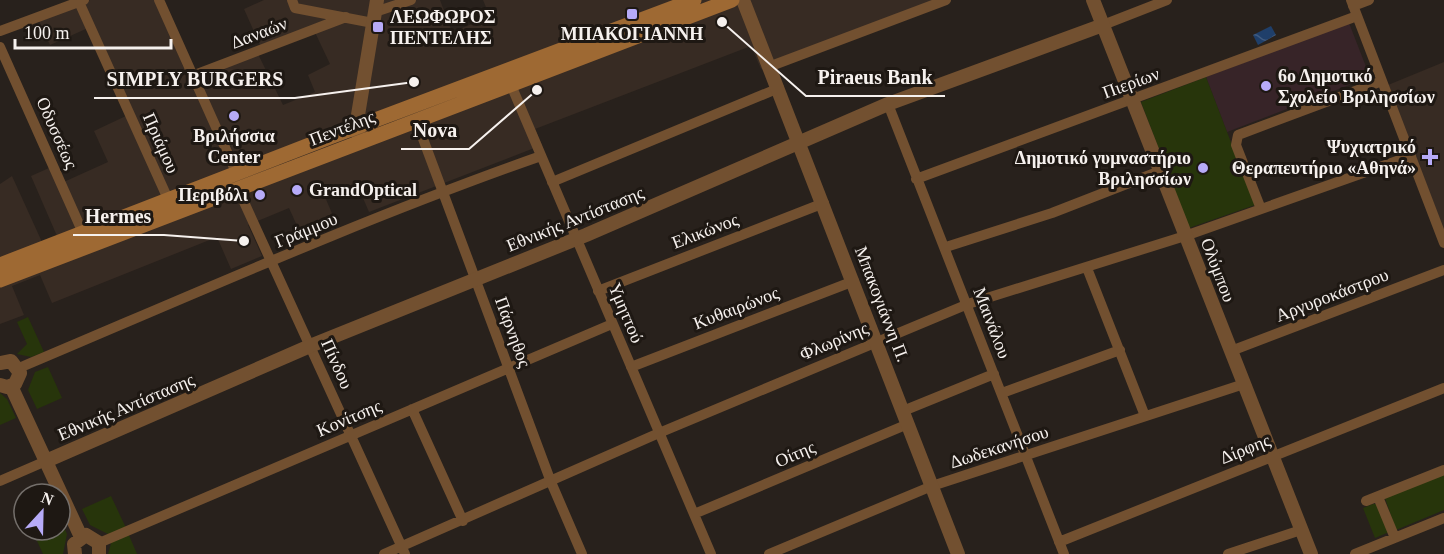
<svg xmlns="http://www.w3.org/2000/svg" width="1444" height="554" font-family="Georgia,serif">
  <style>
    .built { fill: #372b23 }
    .education { fill: #372428 }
    .green { fill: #27350b }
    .water { fill: url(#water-waves) }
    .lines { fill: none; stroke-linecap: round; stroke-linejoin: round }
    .minor { stroke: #725030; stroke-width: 10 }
    .tertiary { stroke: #725030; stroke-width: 14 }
    .secondary { stroke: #9e6933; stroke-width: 15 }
    .poi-dot { fill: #b7abf8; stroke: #1e1813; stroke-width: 2 }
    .labels { text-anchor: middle; stroke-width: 6; stroke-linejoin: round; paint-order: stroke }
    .poi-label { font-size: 18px; font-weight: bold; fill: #f6f1ee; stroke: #1e1813; text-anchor: start }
    .street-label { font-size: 18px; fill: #f6f1ee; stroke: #1e1813 }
    .leader { fill: none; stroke: #f6f1ee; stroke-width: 2 }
    .callout-dot { fill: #f6f1ee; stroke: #1e1813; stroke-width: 2 }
    .callout-label { font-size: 20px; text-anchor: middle; font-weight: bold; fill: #f6f1ee; stroke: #1e1813; stroke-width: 6; stroke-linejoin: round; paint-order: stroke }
  </style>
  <defs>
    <pattern id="water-waves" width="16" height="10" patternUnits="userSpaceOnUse" patternTransform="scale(1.5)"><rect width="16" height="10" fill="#1f3f6a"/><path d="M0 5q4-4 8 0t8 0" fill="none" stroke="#405b80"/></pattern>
  </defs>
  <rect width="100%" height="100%" fill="#28211c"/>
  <path class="built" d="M90,0H155L189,80L258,54L283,105L315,92L308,75L330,64L312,26L260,45L244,9L264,0H440L452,32L490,17L483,0H942L761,69L751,46L535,129L542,145L369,212L357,184L325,197L337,225L303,239L289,208L248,225L262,256L231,269L217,237L52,303L40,275L12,286L24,315L0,324V184L12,176L42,242L57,236L31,176L49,168L57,185L108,162L94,131L128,115L88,28L50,45L39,21Z
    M1444,62V230L1388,85Z"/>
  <path class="education" d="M1349,23L1370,77L1227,132L1206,77Z"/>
  <path class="green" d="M1206,77L1255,205L1189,228L1141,102Z
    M28,317L44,352L31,357L17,354L27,344L17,322Z
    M48,367L62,398L37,409L28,390L35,372Z
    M0,393L7,399L16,418L0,425Z
    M1444,474V510L1396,530L1385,498Z
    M111,496L126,528L110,535L90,525L82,509Z
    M1373,504H1376L1389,532L1375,538L1363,508Z
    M60,519L67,534L63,554H43L32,530H60Z
    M128,533L137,554H108L112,540Z"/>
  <path class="water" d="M1271,26L1276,35L1258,45L1253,35Z"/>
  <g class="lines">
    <path class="minor" d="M159,0L236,172
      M292,0L295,8L373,23
      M1351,0L1444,243
      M79,2L168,199
      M1353,6L1369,0
      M375,12L411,0
      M1103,25L1167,0
      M0,31L84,0
      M0,47L83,233
      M771,66L946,0
      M192,76L346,17
      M511,85L711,554
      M888,104L1064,554
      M416,120L551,482L582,554
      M916,179L1357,16
      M552,182L779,88
      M238,189L405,554
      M1261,209L1236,145L1238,135L1382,81
      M946,247L1052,213L1160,171
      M1087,268L1145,416
      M598,291L824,203
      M1231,351L1444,270
      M631,367L854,281
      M19,368C192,295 364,218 541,156
      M1002,393L1120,350
      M412,409L463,521
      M903,411L994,374
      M0,481L46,461
      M1378,497L1395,538
      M1366,501L1444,470
      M694,514L908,424
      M1059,542L1444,388
      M99,543L612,324
      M384,554L659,433L968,304L1185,236L1411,156
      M769,554L932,486L1244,384
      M1228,554L1301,530
      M1355,554L1444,518"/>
    <path class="tertiary" d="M743,0L958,554
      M1093,0L1311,554
      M359,137L356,127L377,0
      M0,363L11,361L20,373L15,384L7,387L0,385
      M11,386L81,537
      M46,461L310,346L586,235L888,104L1103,25
      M75,554L74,544L86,535L99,543V554"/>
    <path class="secondary" d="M0,265L330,137L694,0
      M0,280L732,0"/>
  </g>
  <g class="poi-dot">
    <rect x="626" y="8" width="12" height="12" rx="3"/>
    <rect x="372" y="21" width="12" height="12" rx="3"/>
    <circle cx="1266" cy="86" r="6"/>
    <circle cx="234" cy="116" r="6"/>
    <path d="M1427 148h6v6h6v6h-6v6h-6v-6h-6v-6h6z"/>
    <circle cx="1203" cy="168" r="6"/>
    <circle cx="297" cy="190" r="6"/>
    <circle cx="260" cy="195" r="6"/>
  </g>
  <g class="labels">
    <g class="poi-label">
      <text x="390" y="23">ΛΕΩΦΩΡΟΣ<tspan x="390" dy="21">ΠΕΝΤΕΛΗΣ</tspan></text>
      <text x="632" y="40" text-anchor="middle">ΜΠΑΚΟΓΙΑΝΝΗ</text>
      <text x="1278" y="82">6ο Δημοτικό<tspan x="1278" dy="21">Σχολείο Βριλησσίων</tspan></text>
      <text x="234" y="142" text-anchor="middle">Βριλήσσια<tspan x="234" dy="21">Center</tspan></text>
      <text x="1416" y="153" text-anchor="end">Ψυχιατρικό<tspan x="1416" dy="21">Θεραπευτήριο «Αθηνά»</tspan></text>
      <text x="1191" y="164" text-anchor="end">Δημοτικό γυμναστήριο<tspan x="1191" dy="21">Βριλησσίων</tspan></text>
      <text x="309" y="196">GrandOptical</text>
      <text x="248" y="201" text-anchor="end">Περιβόλι</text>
    </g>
    <g class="street-label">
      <text transform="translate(259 33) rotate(-21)" y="6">Δαναών</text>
      <text transform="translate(1131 83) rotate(-20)" y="6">Πιερίων</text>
      <text transform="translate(342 128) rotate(-21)" y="6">Πεντέλης</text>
      <text transform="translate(57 133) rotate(66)" y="6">Οδυσσέως</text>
      <text transform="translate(161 143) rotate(66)" y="6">Πριάμου</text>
      <text transform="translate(575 219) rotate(-22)" y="6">Εθνικής Αντίστασης</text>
      <text transform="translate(306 230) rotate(-22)" y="6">Γράμμου</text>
      <text transform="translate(705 231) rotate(-21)" y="6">Ελικώνος</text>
      <text transform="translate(1218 270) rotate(69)" y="6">Ολύμπου</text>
      <text transform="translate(1332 295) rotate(-21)" y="6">Αργυροκάστρου</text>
      <text transform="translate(882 304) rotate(69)" y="6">Μπακογιάννη Π.</text>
      <text transform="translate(736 308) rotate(-21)" y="6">Κυθαιρώνος</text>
      <text transform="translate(626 313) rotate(67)" y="6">Υμηττού</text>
      <text transform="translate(992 323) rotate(69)" y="6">Μαινάλου</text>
      <text transform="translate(513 332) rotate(70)" y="6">Πάρνηθος</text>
      <text transform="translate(834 341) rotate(-23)" y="6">Φλωρίνης</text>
      <text transform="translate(337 364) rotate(66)" y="6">Πίνδου</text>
      <text transform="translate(126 407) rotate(-23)" y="6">Εθνικής Αντίστασης</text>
      <text transform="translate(349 418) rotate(-23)" y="6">Κονίτσης</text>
      <text transform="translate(999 447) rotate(-18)" y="6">Δωδεκανήσου</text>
      <text transform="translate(1245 449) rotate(-22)" y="6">Δίρφης</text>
      <text transform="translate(795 454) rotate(-23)" y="6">Οίτης</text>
    </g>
  </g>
  <path class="leader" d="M722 22L806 96H945M414 82L295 98H94M537 90L469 149H401M244 241L164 235H73"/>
  <g class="callout-dot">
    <circle cx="722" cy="22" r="6"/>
    <circle cx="414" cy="82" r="6"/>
    <circle cx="537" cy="90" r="6"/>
    <circle cx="244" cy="241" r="6"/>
  </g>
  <g class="callout-label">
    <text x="875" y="84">Piraeus Bank</text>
    <text x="195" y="86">SIMPLY BURGERS</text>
    <text x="435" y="137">Nova</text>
    <text x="118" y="223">Hermes</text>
  </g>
  <g transform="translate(42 512) rotate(22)"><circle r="28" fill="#1e1813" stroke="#746f6b" stroke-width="1.5"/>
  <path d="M0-4.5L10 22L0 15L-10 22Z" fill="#b7abf8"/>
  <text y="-9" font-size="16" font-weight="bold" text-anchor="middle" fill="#f6f1ee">N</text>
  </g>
  <path d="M15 39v9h156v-9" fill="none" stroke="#f6f1ee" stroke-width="3"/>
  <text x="24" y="39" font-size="18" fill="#f6f1ee" stroke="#1e1813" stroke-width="4.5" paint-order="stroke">100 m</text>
</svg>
